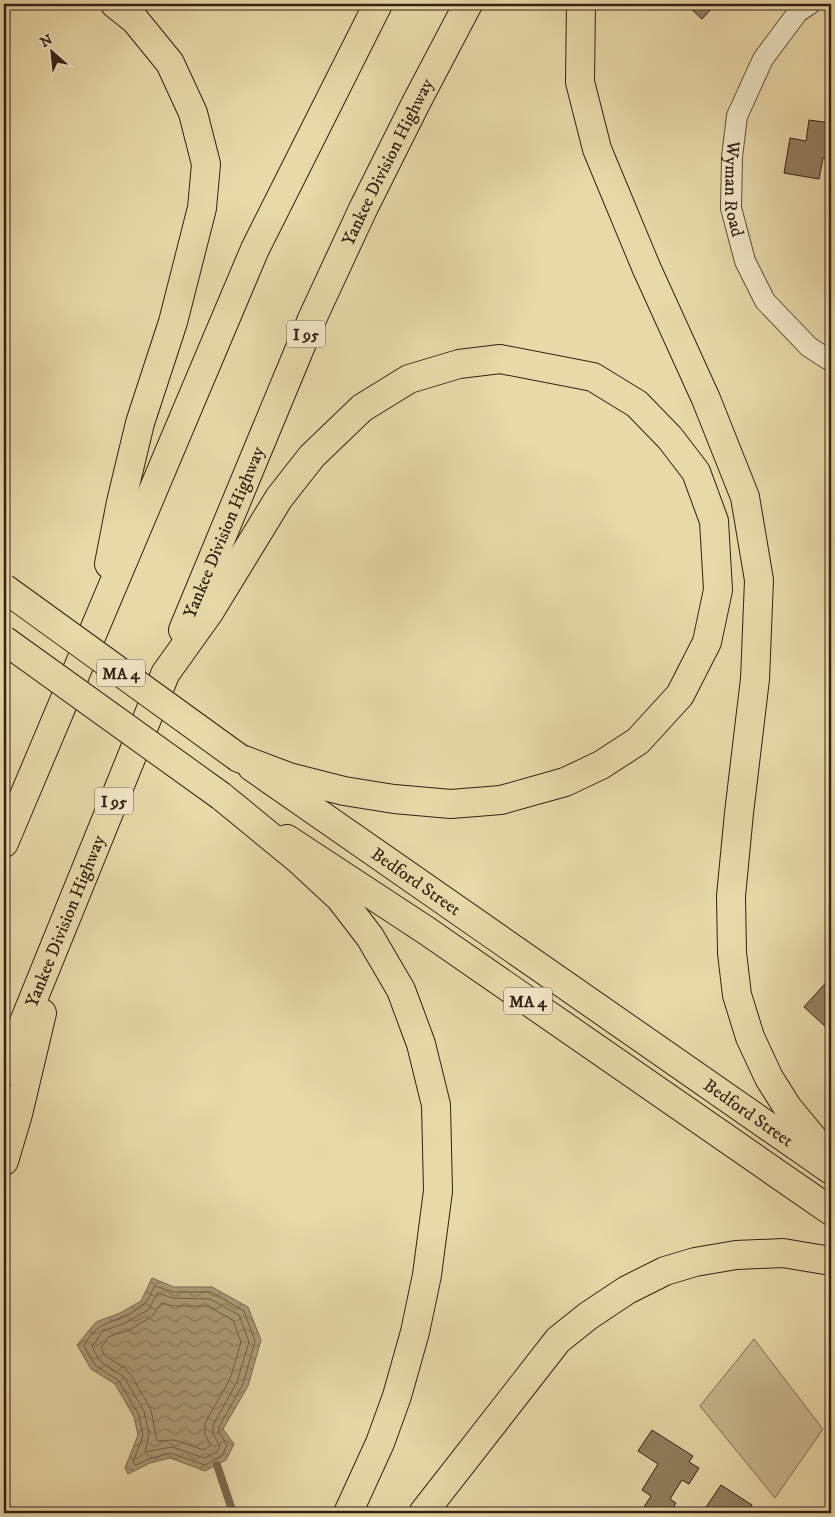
<svg xmlns="http://www.w3.org/2000/svg" width="835" height="1517" font-family="'IM FELL DW Pica',serif">
  <style>
    .grass { fill: #c9ba90; stroke: #7e6d52 }
    .water { fill: url(#water-waves); stroke: #7b6950 }
    .lines { fill: none; stroke-linecap: round; stroke-linejoin: round }
    .shore { stroke: #705d46; stroke-width: 1 }
    .stream { stroke: #7b6950; stroke-width: 8 }
    .building { fill: #928062; stroke: #342015 }
    .minor-casing { stroke: #614e3a; stroke-width: 22 }
    .primary-casing { stroke: #342015; stroke-width: 30 }
    .motorway-casing { stroke: #342015; stroke-width: 30 }
    .minor { stroke: #f0e6c7; stroke-width: 20 }
    .primary { stroke: #e8d9a9; stroke-width: 28 }
    .motorway { stroke: #e8d9a9; stroke-width: 28 }
    .primary-bridge-casing { stroke: #342015; stroke-width: 30; stroke-linecap: butt }
    .primary-bridge { stroke: #e8d9a9; stroke-width: 28 }
    .labels { text-anchor: middle; stroke-width: 5; stroke-linejoin: round; paint-order: stroke }
    .shield { fill: #f0e6c7; stroke: #6c5b4a; stroke-width: 1 }
    .shield-label { font-size: 16px; font-weight: bold; fill: #342015 }
    .street-label { font-size: 18px; fill: #342015; stroke: #f0e6c7 }
  </style>
  <defs>
    <pattern id="water-waves" width="16" height="10" patternUnits="userSpaceOnUse" patternTransform="scale(1.25)"><rect width="16" height="10" fill="#ab9a77"/><path d="M0 5q4-4 8 0t8 0" fill="none" stroke="#8c7d60"/></pattern>
  </defs>
  <rect width="100%" height="100%" fill="#e8d9a9"/>
  <filter id="stains"><feTurbulence type="fractalNoise" baseFrequency=".004" numOctaves="4"/><feColorMatrix values="0 0 0 0 .2 0 0 0 0 .09 0 0 0 0 .02 0 0 0 .5 -.17"/></filter>
  <radialGradient id="worn" r=".72"><stop offset=".6" stop-color="#630" stop-opacity="0"/><stop offset="1" stop-color="#630" stop-opacity=".3"/></radialGradient>
  <path class="grass" d="M754,1339L823,1429L775,1498L700,1406Z"/>
  <path class="water" d="M152,1278L174,1287H212L248,1307L261,1340L248,1386L223,1429L234,1444L226,1460L205,1471L170,1458L150,1463L128,1474L125,1468L138,1435L134,1417L115,1384L91,1369L77,1345L96,1322L120,1313L141,1301Z"/>
  <g class="lines">
    <path class="shore" d="M155,1286L173,1292H211L244,1311L255,1341L243,1384L219,1427V1432L227,1445L222,1456L205,1465L170,1453L149,1459L136,1465L134,1464L133,1462L143,1436L139,1415L119,1381L95,1365L84,1346C97,1318 122,1323 143,1305C149,1301 151,1291 155,1286Z
      M158,1293L172,1298L210,1299L239,1315L249,1342L237,1382L213,1425V1434L220,1446L217,1452L204,1458L172,1447L145,1452L149,1434L144,1411L124,1377L100,1361L92,1347L103,1331L125,1323L148,1310Z
      M162,1303L173,1306H207L233,1320L241,1342L230,1379L205,1423V1435L211,1445L204,1450L174,1440L157,1441L151,1410L131,1375L125,1368L105,1356L101,1348L108,1337L129,1330L151,1317Z"/>
    <path class="stream" d="M217,1465L233,1513"/>
  </g>
  <path class="building" d="M686,4H716L702,19Z
    M809,120L831,123V159L823,158L819,179L784,173L790,138L806,141Z
    M831,977V1026L828,1029L804,1007Z
    M652,1430L693,1456L689,1462L699,1468L689,1484L682,1480L670,1499L676,1503L670,1513L664,1509L662,1513H648L642,1510L651,1496L642,1490L658,1464L638,1451Z
    M721,1485L752,1505L747,1513H702Z"/>
  <g class="lines">
    <defs>
      <g id="minor">
        <path id="s1" d="M810,4L798,12L763,59L737,116L732,157L731,208L745,261L765,301L809,347L831,361"/>
      </g>
      <g id="primary">
        <path id="s2" d="M252,767L831,1170"/>
        <path d="M287,839L427,931L831,1211"/>
      </g>
      <g id="motorway">
        <path d="M581,4L580,82L597,149L646,267L706,399L745,497L759,580L755,679L739,813L731,896L732,953L737,995L750,1037L769,1078L788,1108L831,1160"/>
        <path d="M109,564L121,502L140,423L173,322L202,208L206,164L193,113L170,63L135,20L115,4"/>
        <path id="s3" d="M183,630L312,319L363,209L416,103L468,4"/>
        <path d="M165,674L210,611L279,498L312,456L362,408L409,379L459,364L500,359L593,377L637,404L670,438L696,472L714,521L718,590L707,642L680,695L638,741L601,765L565,782L501,800L451,804L394,799L344,791L289,777L239,758"/>
        <path d="M221,796L299,860L340,898L370,937L401,990L421,1044L436,1105L438,1191L427,1275L415,1332L397,1396L380,1443L348,1513"/>
        <path d="M4,843L255,249L378,4"/>
        <path id="s4" d="M4,1071L164,677"/>
        <path d="M4,1161L18,1114L42,1013"/>
        <path d="M423,1513L558,1340L588,1316L627,1290L665,1271L695,1262L736,1255L783,1253L831,1261"/>
      </g>
    </defs>
    <use href="#minor" class="minor-casing"/>
    <use href="#primary" class="primary-casing"/>
    <use href="#motorway" class="motorway-casing"/>
    <use href="#minor" class="minor"/>
    <use href="#primary" class="primary"/>
    <use href="#motorway" class="motorway"/>
    <defs>
      <path id="primary-bridge" d="M4,588L239,758
        M4,640L221,796"/>
    </defs>
    <use href="#primary-bridge" class="primary-bridge-casing"/>
    <use href="#primary-bridge" class="primary-bridge"/>
  </g>
  <g class="labels">
    <g class="shield">
      <rect x="287" y="320.5" width="38" height="27" rx="4"/>
      <rect x="97" y="659.5" width="48" height="27" rx="4"/>
      <rect x="95" y="787.5" width="38" height="27" rx="4"/>
      <rect x="504" y="987.5" width="48" height="27" rx="4"/>
    </g>
    <g class="shield-label">
      <text x="306" y="340">I 95</text>
      <text x="121" y="679">MA 4</text>
      <text x="114" y="807">I 95</text>
      <text x="528" y="1007">MA 4</text>
    </g>
    <g class="street-label">
      <text dy="6" stroke="none"><textPath href="#s3" startOffset="511">Yankee Division Highway</textPath></text>
      <text dy="6" stroke="none"><textPath href="#s1" startOffset="209">Wyman Road</textPath></text>
      <text dy="6" stroke="none"><textPath href="#s3" startOffset="106">Yankee Division Highway</textPath></text>
      <text dy="6" stroke="none"><textPath href="#s2" startOffset="200">Bedford Street</textPath></text>
      <text dy="6" stroke="none"><textPath href="#s4" startOffset="162">Yankee Division Highway</textPath></text>
      <text dy="6" stroke="none"><textPath href="#s2" startOffset="605">Bedford Street</textPath></text>
    </g>
  </g>
  <rect width="835" height="1517" fill="none" stroke="#e8d9a9" stroke-width="20"/>
  <rect x="5" y="5" width="825" height="1507" fill="none" stroke="#342015" stroke-width="2.5"/>
  <rect x="10" y="10" width="815" height="1497" fill="none" stroke="#342015"/>
  <g transform="translate(52 52) rotate(333)" stroke="#f0e6c7" stroke-width="4" paint-order="stroke">
  <path d="M0-4L9 19L0 12L-9 19Z" fill="#342015"/>
  <text y="-8" font-size="14" font-weight="bold" text-anchor="middle" fill="#342015">N</text>
  </g>
  <rect width="100%" height="100%" filter="url(#stains)"/>
  <rect width="100%" height="100%" fill="url(#worn)"/>
</svg>
